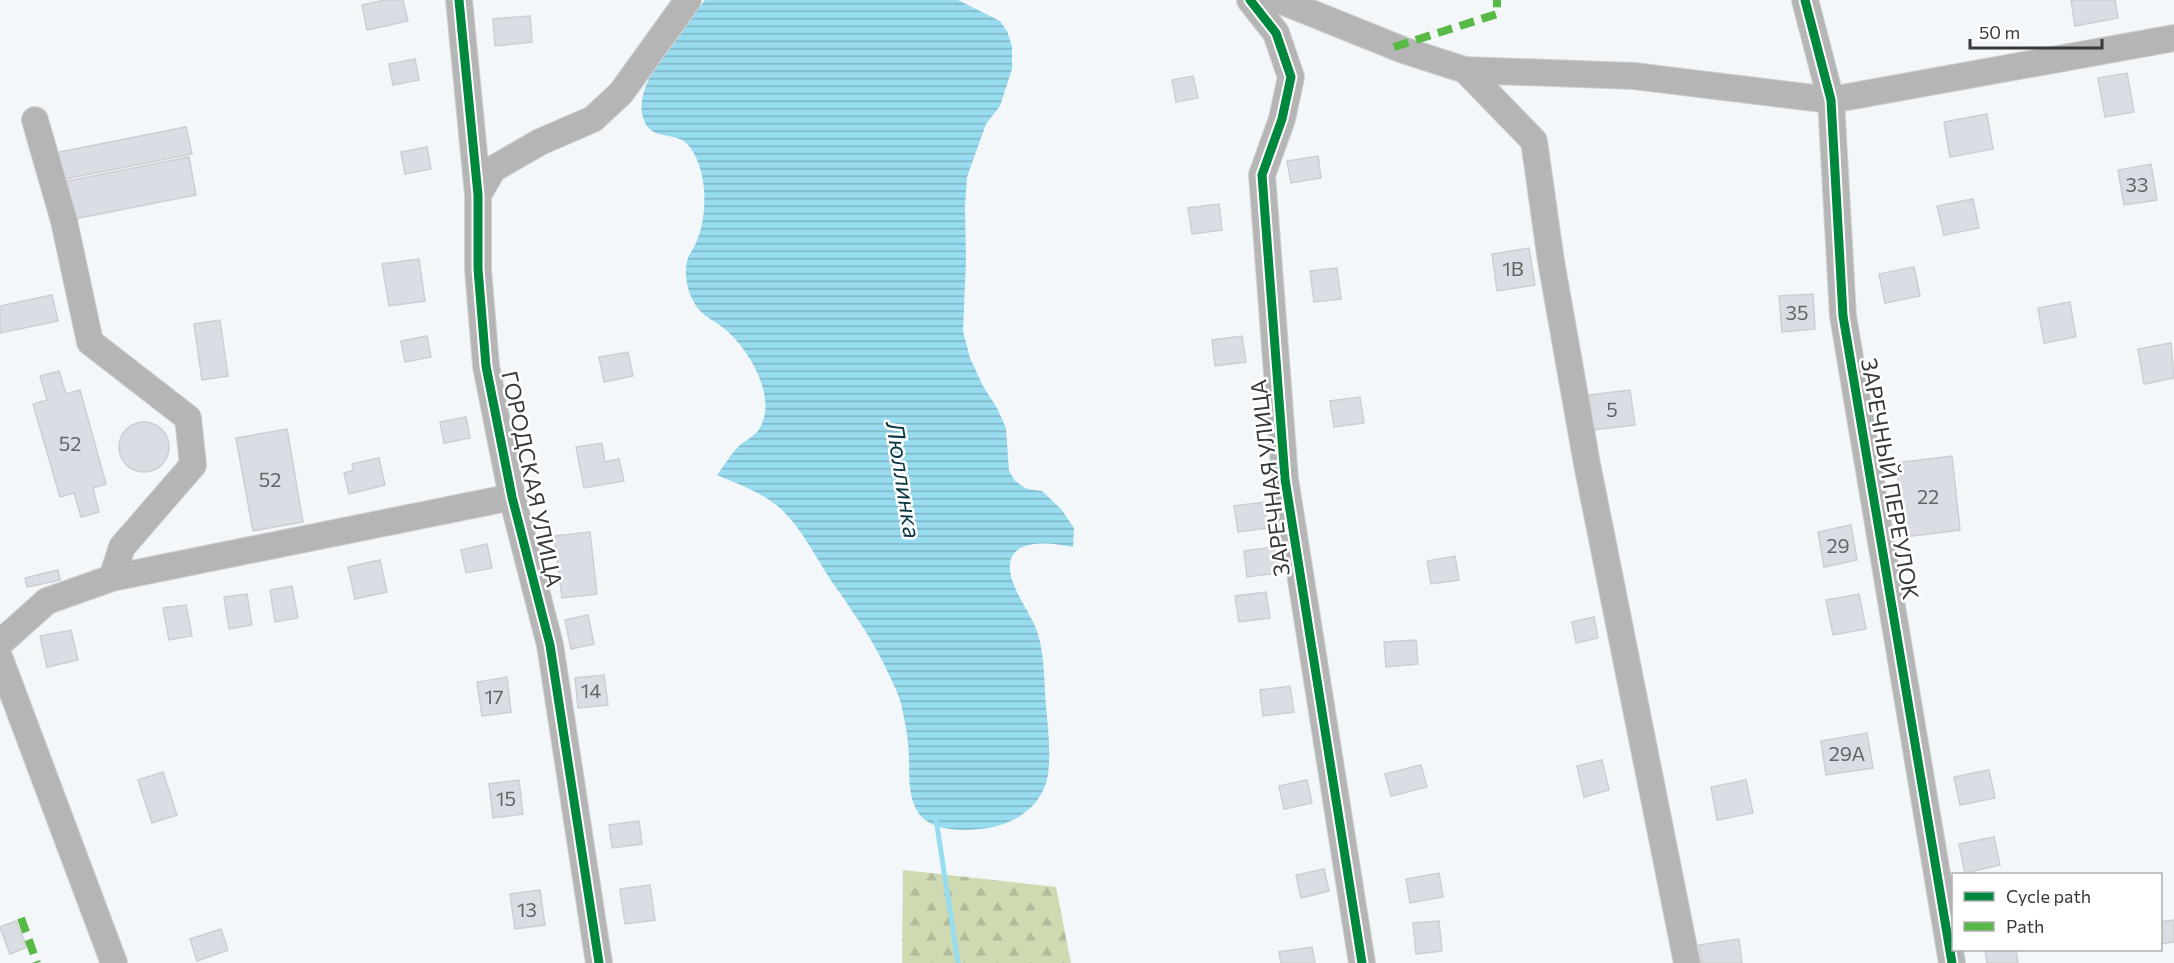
<svg xmlns="http://www.w3.org/2000/svg" width="2174" height="963" font-family="Commissioner,sans-serif">
  <style>
    .forest { fill: url(#forest-firs) }
    .water { fill: url(#water-rules) }
    .lines { fill: none; stroke-linecap: round; stroke-linejoin: round }
    .stream { stroke: #98dcf0; stroke-width: 5 }
    .building { fill: #dadee4; stroke: #ccced1; stroke-width: 1.5 }
    .minor-casing { stroke: #cfd1d3; stroke-width: 28 }
    .minor { stroke: #b5b5b5; stroke-width: 26 }
    .quiet { stroke: #58b947; stroke-width: 8; stroke-dasharray: 15 8; stroke-linecap: butt }
    .cycleway-casing { stroke: #fff; stroke-width: 13 }
    .cycleway { stroke: #00873e; stroke-width: 9 }
    .labels { text-anchor: middle; stroke-width: 5; stroke-linejoin: round; paint-order: stroke }
    .number-label { font-size: 20px; fill: #626467 }
    .street-label { font-size: 22px; fill: #36383a; stroke: #fff }
    .water-label { font-size: 24px; font-style: italic; fill: #0a3844; stroke: #fff }
  </style>
  <defs>
    <pattern id="forest-firs" width="22" height="20" patternUnits="userSpaceOnUse" patternTransform="scale(1.5)"><rect width="22" height="20" fill="#cfd9b2"/><path d="M5 1l3.5 6h-7zM16 11l3.5 6h-7z" fill="#b2bb9a"/></pattern>
    <pattern id="water-rules" width="6" height="5" patternUnits="userSpaceOnUse" patternTransform="scale(1.5)"><rect width="6" height="5" fill="#98dcf0"/><path d="M0 2.5h6" fill="none" stroke="#7db3c3"/></pattern>
  </defs>
  <rect width="100%" height="100%" fill="#f4f7fa"/>
  <path class="forest" d="M903,870L1056,887L1071,963H902Z"/>
  <path class="water" d="M705,0H958L1000,21L1007,31L1012,46V69L1000,106L986,124L967,177L965,207L966,260L963,331L970,358L983,386L997,408L1006,428L1009,471L1015,481L1027,489L1042,491L1061,509L1074,528L1073,547C1056,544 1019,537 1011,559C1004,582 1032,613 1038,634C1045,658 1044,683 1046,706C1048,729 1051,752 1048,774C1043,808 1011,827 980,829C961,831 933,831 920,815C905,795 911,767 908,744C907,731 904,717 901,704C899,696 895,687 891,679C875,642 853,612 830,579C815,556 803,531 784,512C766,494 740,485 717,475C724,466 730,455 739,446C744,441 752,438 757,432C780,402 751,352 727,331C711,317 699,317 690,294C686,284 684,269 688,258C691,251 696,245 698,238C704,222 705,205 704,189C703,174 696,148 682,140C674,136 664,136 656,133C650,131 646,126 644,120C629,85 685,28 705,0Z"/>
  <g class="lines">
    <path class="stream" d="M936,819L958,963"/>
  </g>
  <path class="building" d="M385,0H403L408,21L367,30L362,5Z
    M2071,0H2115L2118,18L2075,26Z
    M530,16L532,42L495,46L493,19Z
    M415,59L419,80L393,85L389,64Z
    M2127,73L2134,112L2105,117L2098,78Z
    M1193,76L1198,98L1176,102L1172,80Z
    M1987,114L1993,149L1950,157L1944,122Z
    M186,127L192,154L59,180L54,153Z
    M427,147L431,169L405,174L401,152Z
    M1318,156L1321,178L1291,183L1287,161Z
    M189,157L196,195L74,219L67,181Z
    M2151,164L2157,200L2124,205L2118,170Z
    M1973,199L1979,228L1944,235L1937,206Z
    M1219,204L1222,230L1192,234L1188,208Z
    M1529,248L1535,285L1497,291L1492,254Z
    M419,259L425,301L389,306L382,264Z
    M1914,267L1920,296L1885,303L1879,274Z
    M1337,268L1341,299L1314,302L1310,271Z
    M1813,294L1815,329L1782,332L1779,296Z
    M52,295L58,321L0,333V306Z
    M2070,302L2076,337L2044,343L2038,308Z
    M220,320L228,376L202,380L194,324Z
    M427,336L431,357L405,362L401,341Z
    M1242,336L1246,362L1215,366L1212,340Z
    M2171,343L2174,378L2144,384L2138,349Z
    M628,352L633,376L604,382L599,357Z
    M59,371L66,394L80,390L106,484L93,488L99,512L81,517L74,493L60,497L33,404L47,400L40,376Z
    M1630,390L1635,425L1593,430L1589,395Z
    M1360,397L1364,423L1334,427L1330,401Z
    M466,417L470,438L444,443L440,422Z
    M119 447a25 25 0 1 1 50 0a25 25 0 1 1-50 0Z
    M287,429L303,522L253,531L236,438Z
    M602,443L605,462L619,459L624,481L584,488L576,447Z
    M1952,456L1960,530L1905,537L1896,463Z
    M379,458L385,485L349,494L344,473L354,470L352,464Z
    M1265,502L1268,528L1238,532L1234,506Z
    M1851,525L1857,560L1824,567L1818,532Z
    M590,532L597,594L562,598L554,536Z
    M487,544L492,568L466,573L461,550Z
    M1274,547L1278,573L1247,577L1244,551Z
    M1455,556L1459,580L1431,584L1427,561Z
    M380,560L387,592L355,599L348,567Z
    M58,570L60,580L27,587L25,578Z
    M292,586L298,618L275,622L270,590Z
    M1266,592L1270,618L1239,622L1235,596Z
    M247,594L252,625L229,629L224,597Z
    M1859,594L1866,629L1833,635L1826,600Z
    M186,605L192,636L169,640L163,608Z
    M588,615L594,644L571,649L565,620Z
    M1594,617L1598,638L1576,643L1572,622Z
    M71,630L78,660L47,667L40,636Z
    M1416,640L1418,664L1386,667L1384,642Z
    M604,675L608,705L578,708L575,678Z
    M507,677L511,712L482,716L477,682Z
    M1290,686L1294,712L1263,716L1260,690Z
    M1867,733L1873,768L1826,775L1821,741Z
    M1602,760L1609,790L1584,797L1577,766Z
    M1421,765L1427,787L1391,796L1385,774Z
    M1989,770L1995,798L1960,805L1954,777Z
    M163,772L177,815L152,823L138,780Z
    M519,780L523,814L493,818L489,784Z
    M1307,780L1312,803L1284,809L1279,786Z
    M1746,780L1753,813L1717,820L1711,787Z
    M639,821L642,844L612,848L609,825Z
    M1994,837L2000,865L1965,873L1959,844Z
    M1324,869L1329,891L1301,898L1296,875Z
    M1439,873L1443,897L1410,903L1406,879Z
    M650,885L655,920L625,924L620,889Z
    M540,890L545,925L515,929L510,894Z
    M2174,920V942L2160,944V922Z
    M16,921L27,947L10,954L0,927Z
    M1439,921L1442,951L1416,954L1413,923Z
    M221,929L228,950L197,961L190,939Z
    M1739,939L1742,963H1702L1699,945Z
    M1312,947L1315,963H1281L1279,952Z
    M1985,950H2016L2018,963H1987Z"/>
  <g class="lines">
    <defs>
      <path id="minor" d="M459,0L478,195V269L486,366L512,497L550,645L599,963
        M1250,0L1276,33L1291,77L1282,119L1262,175L1285,479L1362,963
        M1279,0L1403,50L1465,70L1634,76L1831,100L2174,38
        M1805,0L1831,100L1843,316L1952,963
        M1465,70L1534,141L1551,261L1587,464L1687,963
        M35,120L64,221L90,342L188,418L193,465L122,547L112,578
        M478,195L493,169L540,142L593,119L621,93L688,0
        M0,643L47,601L112,578L512,497
        M0,659L114,963"/>
    </defs>
    <use href="#minor" class="minor-casing"/>
    <use href="#minor" class="minor"/>
    <path class="quiet" d="M1394,47L1497,14V0
      M21,918L37,963"/>
    <defs>
      <path id="cycleway" d="M459,0L478,195V269L486,366L512,497L550,645L599,963
        M1250,0L1276,33L1291,77L1282,119L1262,175L1285,479L1362,963
        M1805,0L1831,100L1843,316L1952,963"/>
    </defs>
    <use href="#cycleway" class="cycleway-casing"/>
    <use href="#cycleway" class="cycleway"/>
  </g>
  <g class="labels">
    <g class="number-label">
      <text x="2137" y="192">33</text>
      <text x="1513" y="276">1В</text>
      <text x="1797" y="320">35</text>
      <text x="1612" y="417">5</text>
      <text x="70" y="451">52</text>
      <text x="270" y="487">52</text>
      <text x="1928" y="504">22</text>
      <text x="1838" y="553">29</text>
      <text x="591" y="698">14</text>
      <text x="494" y="704">17</text>
      <text x="1847" y="761">29А</text>
      <text x="506" y="806">15</text>
      <text x="527" y="917">13</text>
    </g>
    <g class="street-label">
      <text transform="translate(1270 478) rotate(-97)" y="8">ЗАРЕЧНАЯ УЛИЦА</text>
      <text transform="translate(532 479) rotate(78)" y="8">ГОРОДСКАЯ УЛИЦА</text>
      <text transform="translate(1890 479) rotate(80)" y="8">ЗАРЕЧНЫЙ ПЕРЕУЛОК</text>
    </g>
    <g class="water-label">
      <text transform="translate(903 480) rotate(81)" y="8">Люллинка</text>
    </g>
  </g>
  <rect x="1952" y="873" width="210" height="78" fill="#ffffff" stroke="#afafb0" stroke-width="1.5"/>
  <rect x="1964" y="892" width="30" height="9" fill="#00873e" stroke="#afafb0" stroke-width="1.5"/>
  <text x="2006" y="903" font-size="18" fill="#36383a">Cycle path</text>
  <rect x="1964" y="922" width="30" height="9" fill="#58b947" stroke="#afafb0" stroke-width="1.5"/>
  <text x="2006" y="933" font-size="18" fill="#36383a">Path</text>
  <path d="M1970 39v9h132v-9" fill="none" stroke="#36383a" stroke-width="3"/>
  <text x="1979" y="39" font-size="18" fill="#36383a" stroke="#ffffff" stroke-width="4.5" paint-order="stroke">50 m</text>
</svg>
